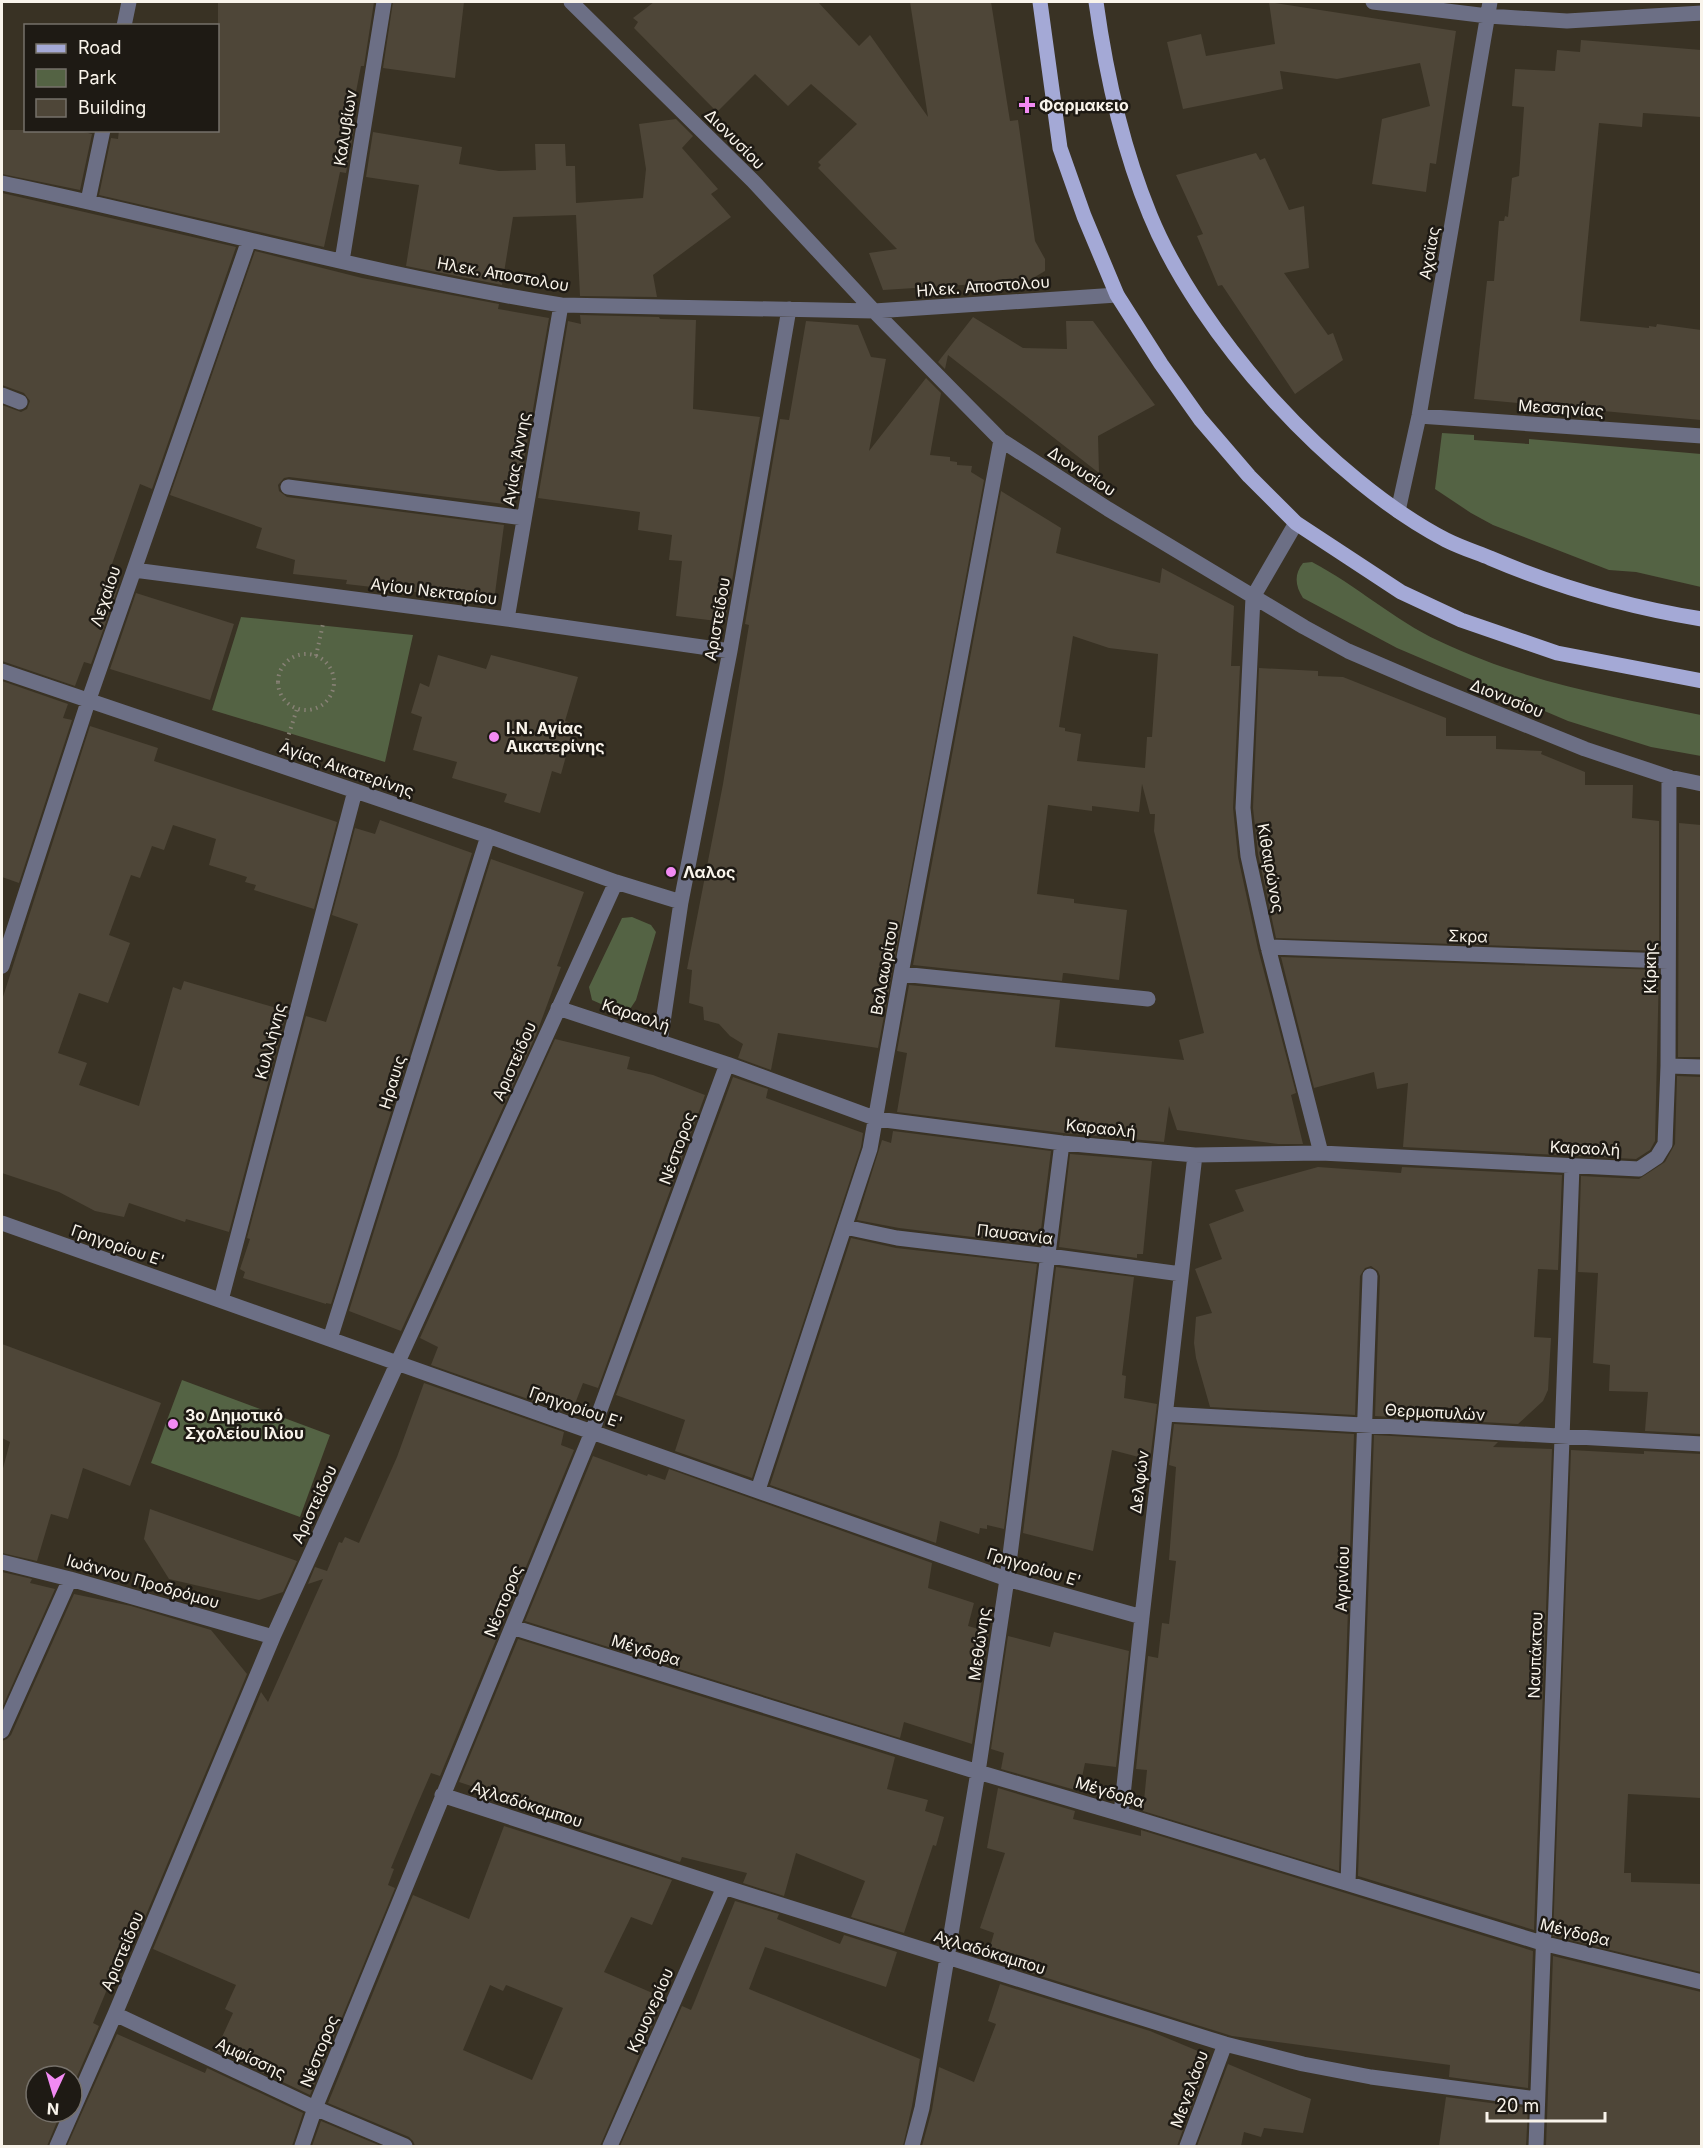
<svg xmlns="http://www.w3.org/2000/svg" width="1703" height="2148" font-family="Inter,sans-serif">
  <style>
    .green { fill: #546344 }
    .building { fill: #4e4638; fill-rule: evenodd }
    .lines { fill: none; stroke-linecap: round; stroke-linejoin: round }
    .path { stroke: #878175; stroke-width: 4; stroke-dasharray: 1.5 4.5; stroke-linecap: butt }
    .minor { stroke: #6c6f85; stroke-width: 15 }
    .major { stroke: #a4a9d6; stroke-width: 15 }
    .poi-dot { fill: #f28af3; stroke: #1e1a14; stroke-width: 2 }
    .labels { text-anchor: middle; stroke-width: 5; stroke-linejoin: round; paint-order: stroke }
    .poi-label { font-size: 16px; font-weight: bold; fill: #f9f4eb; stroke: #1e1a14; text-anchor: start }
    .street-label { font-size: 16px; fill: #f9f4eb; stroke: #1e1a14 }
  </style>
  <rect width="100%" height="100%" fill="#393224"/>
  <path class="green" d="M1442,433L1474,435V440L1529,444V439L1701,454V587L1636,572L1609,570L1493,525L1471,513L1435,489Z
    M1312,562C1356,585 1394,620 1439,641C1525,682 1610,696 1701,715V756L1651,747L1568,721L1397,648L1303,598C1295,586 1294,574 1303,563Z
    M241,617L413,635L385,762L212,710Z
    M632,917L651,925L656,932L636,1000L630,1009L619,1012L592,1000L589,987L622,918Z
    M182,1380L330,1435L300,1517L151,1463Z"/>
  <path class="building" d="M218,2H374L364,66H361L349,128L354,129L346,173L340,172L324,247L99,195L111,138L118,139L119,130H218Z
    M393,2H464L455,78L383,68Z
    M654,2H818L859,46L870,35L928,117L910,2H991L1010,121L1018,120L1035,241L1045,259V271L1028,281L883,290L869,253L897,249L818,168L821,165L818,162L857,124L811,84L788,106L755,74L717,112L634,28L638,22L633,18Z
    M1269,2L1456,31L1436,164L1430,163L1426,192L1372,184L1382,119L1430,106L1420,63L1337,79L1280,71L1283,89L1183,109L1167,42L1201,34L1206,56L1275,44Z
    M1581,40L1701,50V117L1643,113L1642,127L1599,123L1580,321L1649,328V326L1656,327L1657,324L1701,330V420L1474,399L1487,281H1494L1499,221H1504L1505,216L1508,217L1512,178L1519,176L1524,107L1512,106L1515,69L1555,71L1557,50L1580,52Z
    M676,119L693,136L682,148L718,189L711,194L731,217L653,275L657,297L580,296L576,215L513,217L502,285L406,266L419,185L366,177L373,132L462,147L459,164L499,171L536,170L535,144H565L566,166H575L576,203L643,198L646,169L639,124Z
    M2,130H76L92,134L80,190L2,174Z
    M1256,153L1260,160L1265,158L1289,210L1304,206L1309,268L1284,273L1328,335L1333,333L1343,360L1295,394L1222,285L1218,286L1197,236L1203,234L1176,175Z
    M2,193L236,247L152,489L140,484L105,584L118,588L91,664L84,662L75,686L2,661V405L21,412L27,409L30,401L24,393L2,385Z
    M255,251L362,278L499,304L498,309L549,318L518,495L512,494L511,505L289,477L284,478L278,485L279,491L287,497L504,525L494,601L346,584L347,580L293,574L295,560L256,548L262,528L170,495Z
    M580,315L659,317L660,319L696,320L693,409L760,417L725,622L676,616L682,561L669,560L672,535L638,530L640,512L538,498L568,321L581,324Z
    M973,317L1023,348L1067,349L1066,321H1093L1155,405L1098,436L1099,473L948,355L945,369L938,362Z
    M806,321L858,325L871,357L886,359L869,451L926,378L941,393L930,455L950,457V461L957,462V465L972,466L971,472L984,480L878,1048L778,1033L771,1070L738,1058L743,1044L730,1036L719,1024L704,1020L703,1007L689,1003L692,970L687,969L723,784L749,625L745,624L780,419L789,420Z
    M1001,491L1061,528L1056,553L1160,583L1162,568L1234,606L1231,666H1240L1233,808L1238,857L1258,949L1296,1093L1291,1095L1303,1144H1278L1177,1130L1169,1106L1164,1142L1063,1133L897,1112L907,1053L897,1051L909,985L1060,1000L1055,1047L1184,1060L1179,1040L1204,1033L1154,831L1155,814H1150L1142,784L1139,812L1092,806V811L1048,805L1037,894L1074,899V903L1127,910L1119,980L1065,973H1063L1062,981L913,965ZM1073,636L1109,648L1158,654L1152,737H1147L1145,768L1077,761L1081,734L1065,731V728L1059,727Z
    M136,593L234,624L210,700L110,669Z
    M438,655L486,669L491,655L578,677L565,721L575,724L561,774L552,771L540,813L504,802L507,794L452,778L457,762L413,750L422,717L411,713L420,683L429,687Z
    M1259,668L1318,671V676L1343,677L1446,718V736H1496V749L1542,751L1541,754L1585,772V785H1633L1632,818L1659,821V951L1276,938L1258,854L1253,808Z
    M2,681L68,704L63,718L72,720L19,883L2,877Z
    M90,726L158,748L154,761L337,822L314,909L254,890L256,885L245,882L247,877L209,865L216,839L173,825L164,850L152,846L140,878L131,875L109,935L130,943L108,1003L79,993L58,1053L87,1063L79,1085L139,1106L173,987L181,990L184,981L287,1011L229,1232L186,1219L185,1222L129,1203L124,1217L95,1211L59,1192L2,1173V1000Z
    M380,820L472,853L331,1304L326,1303V1304L243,1278L245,1272L240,1269L250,1239L247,1238L306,1016L326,1022L358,924L332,915L355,828L375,834Z
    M1679,823L1701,825V1057H1678Z
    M491,859L584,892L557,966L561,967L536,1035L401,1331L349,1311Z
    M1281,957L1659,970L1655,1141L1650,1150L1636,1159L1403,1147L1408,1083L1377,1089L1374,1072L1314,1088Z
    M555,1039L630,1057L627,1069L653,1075L705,1095L598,1388L583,1383L571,1414L431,1365L438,1347L420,1338Z
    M1677,1076L1701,1077V1434L1645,1431L1648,1392L1609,1391L1610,1365L1593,1363L1598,1273L1578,1272L1581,1176L1639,1179L1665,1162L1675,1144Z
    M733,1077L768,1089L766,1098L863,1133L861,1147L752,1478L675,1451L685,1420L616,1395Z
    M893,1131L1051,1151L1039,1245L899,1228L857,1220L882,1140L891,1143Z
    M1070,1154L1152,1161L1143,1254H1137V1258L1059,1247Z
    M1318,1167L1401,1173L1402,1167L1562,1175L1558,1270L1538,1269L1534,1337L1551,1338L1548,1390L1543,1401L1518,1424L1375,1416L1380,1276L1378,1271L1371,1266L1365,1268L1360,1276L1355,1415L1210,1407L1196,1358L1194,1343L1196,1317L1212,1313L1195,1269L1222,1259L1209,1224L1244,1211L1235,1190Z
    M851,1238L896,1248L1037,1264L1004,1529L987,1525V1529L980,1528L979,1534L940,1521L936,1543L770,1485Z
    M1056,1267L1134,1277L1122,1375L1126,1376L1124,1398L1157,1404L1150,1460L1112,1450L1093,1551L1023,1533Z
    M2,1344L161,1403L130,1486L83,1468L68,1519L51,1514L37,1561L2,1553V1472L10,1442L2,1438Z
    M424,1383L564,1432L561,1445L574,1450L440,1776L431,1773L415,1810L391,1868L394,1869L388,1885L395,1888L310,2095L216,2050L233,2013L225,2009L236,1985L153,1949L261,1692L268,1702L323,1579L308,1584L315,1567L327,1571L339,1542L342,1543L345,1537L359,1543L397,1457Z
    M1174,1424L1354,1434L1339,1871L1143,1811L1147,1770L1136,1769L1148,1656L1158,1658L1162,1623L1169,1624L1176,1561L1169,1560L1176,1467L1169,1465Z
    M1374,1435L1498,1442L1493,1447L1552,1449L1534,1930L1358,1876Z
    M1571,1450L1644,1454V1451L1701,1454V1798L1628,1794L1624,1873H1631V1882L1701,1884V1972L1553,1936Z
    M593,1456L647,1476L648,1474L665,1480L669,1469L932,1563L928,1588L974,1603L968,1626L989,1632L972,1744L904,1722L900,1738L525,1621Z
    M150,1509L297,1561L283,1592L259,1600L169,1579L144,1539Z
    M2,1572L32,1579L30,1583L55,1589L2,1708Z
    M74,1594L131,1606L211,1630L247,1674L135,1941L128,1939L93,2023L99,2026L72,2088V2076H36V2112H61L47,2146H2V1741L7,1739L11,1735Z
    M1054,1632L1129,1651L1116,1767L1085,1763L1079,1791L1001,1769L1004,1753L991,1749L1008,1636L1050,1647Z
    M518,1639L895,1757L887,1789L928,1800L925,1811L944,1817L936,1846L933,1845L904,1933L851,1917L865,1881L796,1853L784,1896L743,1883L747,1873L682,1857L680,1862L511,1807L514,1800L459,1782Z
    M998,1788L1075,1811L1073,1819L1141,1836V1830L1533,1951L1528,2088L1449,2077L1450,2065L1232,2036L1006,1965L1010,1954L990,1947L994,1933L980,1928L1005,1853L987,1848Z
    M504,1826L672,1880L652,1925L631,1917L604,1972L664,1998L600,2146H415L413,2141L409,2137L328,2103L413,1895L469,1919ZM490,1985L503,1991L506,1985L563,2008L532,2080L463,2050Z
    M735,1901L779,1914L777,1919L840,1944L844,1935L897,1952L886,1987L765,1947L749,1989L920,2059L912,2106L903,2146H620L682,2006L691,2010L694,2003Z
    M1553,1956L1701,1992V2146H1546Z
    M1000,1984L1150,2031L1210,2056L1177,2146H922L932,2110L939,2067L974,2082L996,2024L988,2021Z
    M117,2034L205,2073L207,2068L303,2113L292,2146H67Z
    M1228,2064L1311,2099L1303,2133L1264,2128L1261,2137L1244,2132L1241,2146H1197Z
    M1446,2097L1528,2108L1526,2146H1439Z
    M321,2121L381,2146H312Z"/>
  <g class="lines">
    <path class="path" d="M278 682a28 28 0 1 1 56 0a28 28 0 1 1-56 0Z
      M316,656L323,624
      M287,740L297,709"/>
    <path class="minor" d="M571,2L753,181L874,311L1001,440L1108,509L1304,627L1348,651L1420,682L1585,749L1669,777L1702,784
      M1373,2L1488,16L1567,21L1702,13
      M124,26L129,2
      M2,183C188,222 373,275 561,305L874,311L1117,295
      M88,201L103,130
      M342,261L384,2
      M2,395L20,402
      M1419,416L1702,436
      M288,487L524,518
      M1398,511L1419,416L1490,2
      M1296,523L1253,597L1243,808L1248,856L1268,947L1321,1153
      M134,570L507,619L730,651
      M507,619L561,305
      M2,671L488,836L616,882L681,902
      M1268,947L1668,961
      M2,966L88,702L249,240
      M901,974L1148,999
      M558,1008L727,1064L877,1119L1062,1143L1195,1155L1321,1153L1639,1169L1657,1157L1665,1144L1668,1066L1669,777
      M660,1042L681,902L730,651L789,309
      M1668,1066L1702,1067
      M2,1223L1007,1579L1142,1617
      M845,1227L897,1238L1049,1256L1181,1274
      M221,1300L355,791
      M330,1339L488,836
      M1166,1414L1702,1444
      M758,1490L870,1149L901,974L1001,440
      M2,1562L70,1579L273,1637
      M512,1627L978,1772L1121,1814L1542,1943L1702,1982
      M2,1731L70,1579
      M442,1795L724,1887L1225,2044L1303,2064L1371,2077L1537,2099
      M1121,1814L1142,1617L1195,1155
      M1348,1883L1370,1276
      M115,2014L315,2108L405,2146
      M57,2146L115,2014L273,1637L616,882
      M302,2146L315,2108L592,1432L727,1064
      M610,2146L724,1887
      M912,2146L922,2108L978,1772L1007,1579L1062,1143
      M1187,2146L1225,2044
      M1536,2146L1572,1166"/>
    <path class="major" d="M1040,2L1060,148L1084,216L1117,295L1161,364L1200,419L1249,476L1296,523L1401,592L1461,620L1557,653L1702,681
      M1096,2C1106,74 1122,147 1150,215C1199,335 1331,480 1446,540C1460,547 1475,552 1490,558C1558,587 1628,607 1702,619"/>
  </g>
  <g class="poi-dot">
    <path d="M1024 96h6v6h6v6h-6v6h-6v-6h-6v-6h6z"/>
    <circle cx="494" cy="737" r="6"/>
    <circle cx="671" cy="872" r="6"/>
    <circle cx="173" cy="1424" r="6"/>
  </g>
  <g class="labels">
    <g class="poi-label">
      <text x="1039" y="111">Φαρμακειο</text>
      <text x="506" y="734">Ι.Ν. Αγίας<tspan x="506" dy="18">Αικατερίνης</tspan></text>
      <text x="683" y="878">Λαλος</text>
      <text x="185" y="1421">3ο Δημοτικό<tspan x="185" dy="18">Σχολείου Ιλίου</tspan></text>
    </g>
    <g class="street-label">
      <text transform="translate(345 128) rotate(-81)" y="6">Καλυβίων</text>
      <text transform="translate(735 139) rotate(45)" y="6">Διονυσίου</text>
      <text transform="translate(1429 253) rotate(-80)" y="6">Αχαϊας</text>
      <text transform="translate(503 274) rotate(10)" y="6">Ηλεκ. Αποστολου</text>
      <text transform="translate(983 286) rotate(-4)" y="6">Ηλεκ. Αποστολου</text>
      <text transform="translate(1561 408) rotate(4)" y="6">Μεσσηνίας</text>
      <text transform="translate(516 459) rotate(-80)" y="6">Αγίας Άννης</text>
      <text transform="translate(1082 471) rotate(33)" y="6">Διονυσίου</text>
      <text transform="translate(434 591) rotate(7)" y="6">Αγίου Νεκταρίου</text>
      <text transform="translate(105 596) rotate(-71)" y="6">Λεχαίου</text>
      <text transform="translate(717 619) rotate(-80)" y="6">Αριστείδου</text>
      <text transform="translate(1507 698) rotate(22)" y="6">Διονυσίου</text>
      <text transform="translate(347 769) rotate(19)" y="6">Αγίας Αικατερίνης</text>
      <text transform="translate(1271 868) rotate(80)" y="6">Κιθαιρώνος</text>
      <text transform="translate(1468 936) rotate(2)" y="6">Σκρα</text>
      <text transform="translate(884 968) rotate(-80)" y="6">Βαλαωρίτου</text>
      <text transform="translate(1650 968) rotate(-90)" y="6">Κίρκης</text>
      <text transform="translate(636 1015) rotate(19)" y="6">Καραολή</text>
      <text transform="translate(270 1041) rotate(-75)" y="6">Κυλλήνης</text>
      <text transform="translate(514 1061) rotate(-66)" y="6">Αριστείδου</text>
      <text transform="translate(392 1082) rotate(-73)" y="6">Ηραυις</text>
      <text transform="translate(1101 1128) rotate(6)" y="6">Καραολή</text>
      <text transform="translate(677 1148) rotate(-70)" y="6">Νέστορος</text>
      <text transform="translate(1585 1148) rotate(3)" y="6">Καραολή</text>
      <text transform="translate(1015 1234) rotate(7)" y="6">Παυσανία</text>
      <text transform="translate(118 1245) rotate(19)" y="6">Γρηγορίου Ε'</text>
      <text transform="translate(576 1407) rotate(19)" y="6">Γρηγορίου Ε'</text>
      <text transform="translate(1435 1412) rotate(3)" y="6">Θερμοπυλών</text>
      <text transform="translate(1139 1482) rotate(-83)" y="6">Δελφών</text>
      <text transform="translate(314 1504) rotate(-65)" y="6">Αριστείδου</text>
      <text transform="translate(1034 1567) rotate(17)" y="6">Γρηγορίου Ε'</text>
      <text transform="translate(1342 1579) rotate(-88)" y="6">Αγρινίου</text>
      <text transform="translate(143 1581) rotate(16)" y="6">Ιωάννου Προδρόμου</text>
      <text transform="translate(503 1601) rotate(-68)" y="6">Νέστορος</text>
      <text transform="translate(979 1644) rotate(-82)" y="6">Μεθώνης</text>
      <text transform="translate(646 1650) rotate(17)" y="6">Μέγδοβα</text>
      <text transform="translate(1535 1655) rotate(-88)" y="6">Ναυπάκτου</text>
      <text transform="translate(1110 1792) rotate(17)" y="6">Μέγδοβα</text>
      <text transform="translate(527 1804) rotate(18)" y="6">Αχλαδόκαμπου</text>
      <text transform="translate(1575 1932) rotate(14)" y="6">Μέγδοβα</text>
      <text transform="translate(122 1951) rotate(-67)" y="6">Αριστείδου</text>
      <text transform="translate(990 1952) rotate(17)" y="6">Αχλαδόκαμπου</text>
      <text transform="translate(650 2010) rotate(-66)" y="6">Κρυονερίου</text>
      <text transform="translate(319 2051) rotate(-68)" y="6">Νέστορος</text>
      <text transform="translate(251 2058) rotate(25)" y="6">Αμφίσσης</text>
      <text transform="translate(1189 2089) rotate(-70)" y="6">Μενελάου</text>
    </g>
  </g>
  <rect width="1703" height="2148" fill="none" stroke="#f9f4eb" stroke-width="6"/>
  <rect x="24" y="24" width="195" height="108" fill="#1e1a14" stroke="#76716a" stroke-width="1.5"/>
  <rect x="36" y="44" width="30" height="9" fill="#a4a9d6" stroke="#76716a" stroke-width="1.5"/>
  <text x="78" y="54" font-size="18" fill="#f9f4eb">Road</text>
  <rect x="36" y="69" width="30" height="18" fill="#546344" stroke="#76716a" stroke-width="1.5"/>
  <text x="78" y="84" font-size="18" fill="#f9f4eb">Park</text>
  <rect x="36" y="99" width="30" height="18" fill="#4e4638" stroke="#76716a" stroke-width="1.5"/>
  <text x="78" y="114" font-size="18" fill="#f9f4eb">Building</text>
  <g transform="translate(54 2094) rotate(184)"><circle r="28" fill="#1e1a14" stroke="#76716a" stroke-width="1.5"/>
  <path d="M0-4.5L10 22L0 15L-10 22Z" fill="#f28af3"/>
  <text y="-9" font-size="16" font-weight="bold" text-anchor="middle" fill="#f9f4eb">N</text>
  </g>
  <path d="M1487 2112v9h118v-9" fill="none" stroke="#f9f4eb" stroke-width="3"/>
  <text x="1496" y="2112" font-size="18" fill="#f9f4eb" stroke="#1e1a14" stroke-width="4.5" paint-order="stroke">20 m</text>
</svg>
